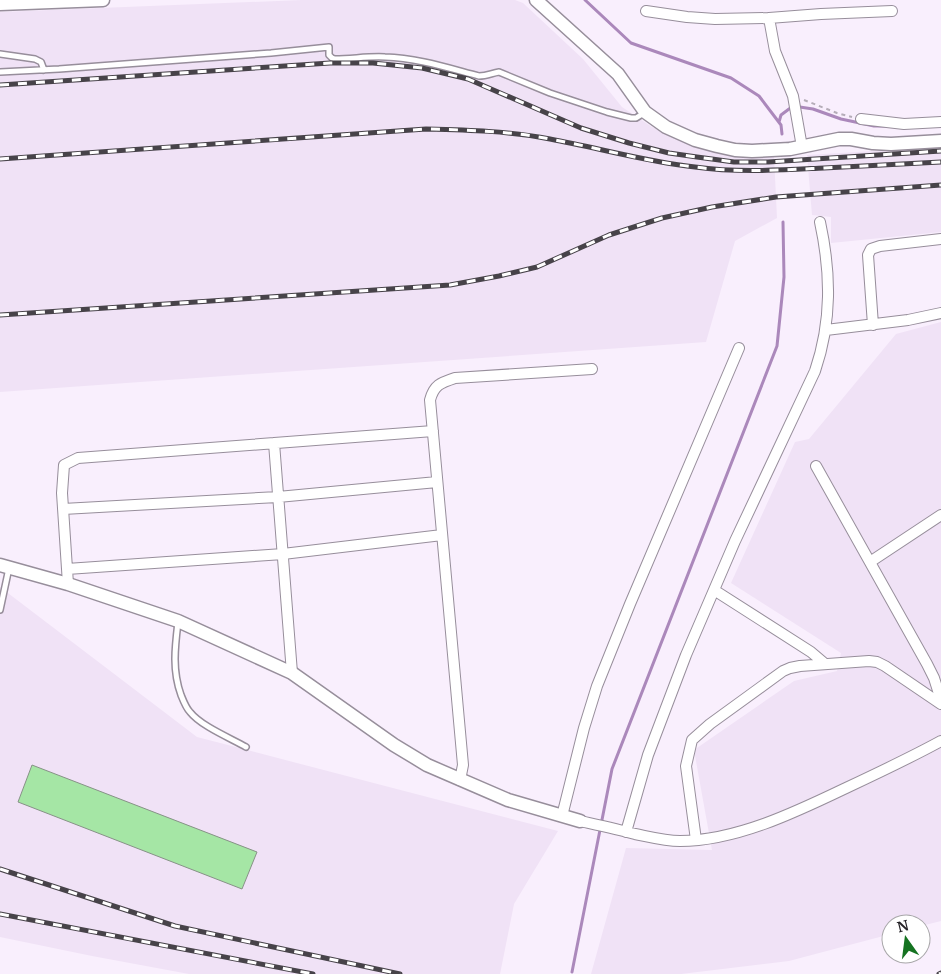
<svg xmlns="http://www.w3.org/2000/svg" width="941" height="974" font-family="Merriweather,serif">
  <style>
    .built { fill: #f0e2f6 }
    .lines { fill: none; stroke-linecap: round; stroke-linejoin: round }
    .stream { stroke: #ab88bb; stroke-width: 3 }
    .building { fill: #a5e6a5; stroke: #879287 }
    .service-casing { stroke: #978e9b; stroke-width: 8 }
    .minor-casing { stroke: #978e9b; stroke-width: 12 }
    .tertiary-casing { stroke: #978e9b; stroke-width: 15 }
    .path { stroke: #b5adb8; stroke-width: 2; stroke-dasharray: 4 4; stroke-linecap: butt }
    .service { stroke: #fff; stroke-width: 5 }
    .minor { stroke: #fff; stroke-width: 10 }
    .tertiary { stroke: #fff; stroke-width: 12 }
    .rail-casing { stroke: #474349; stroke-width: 5 }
    .rail { stroke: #fff; stroke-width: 3; stroke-dasharray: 9; stroke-linecap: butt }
  </style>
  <rect width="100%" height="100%" fill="#f9effd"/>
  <path class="built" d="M302,0H515L523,3L583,59L622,107L652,127L684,140L774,156L777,218L735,241L706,342L0,392V12Z
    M941,147V232L831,243V217L812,215L807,155Z
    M941,322V921L921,926V924H891V934L789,961L681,974H591L626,848L712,850L694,750L794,681L837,671L841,653L731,583L795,442L809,439L896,334Z
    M0,587L197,737L558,831L514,904L500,974H189L92,956L0,937Z"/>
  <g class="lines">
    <path class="stream" d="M585,0L631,43L731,78L759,96L781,125L782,134
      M779,122L781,115L793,106L813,109L841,119L874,126H885
      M572,972L612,769L777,346L784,277L783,222"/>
  </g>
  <path class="building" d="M32,765L257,852L242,889L18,802Z"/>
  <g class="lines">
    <defs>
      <path id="service" d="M0,54L35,59L41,62L44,70
        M0,72L59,69L271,53L329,47V55L332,58L335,59C352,59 368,56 385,57C417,58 448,68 479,76C487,76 492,73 499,72L550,93L607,112L631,118H636L644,113
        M0,610L9,568
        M178,622C175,647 172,670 181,695C183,700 186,708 190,712C201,726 230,738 246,747"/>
      <path id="minor" d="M646,11L687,17L715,19L769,18L821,14L892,11
        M769,18L775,51L793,96L802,147
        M861,119L904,124L941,122
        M873,325L868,255L871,249L880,246L941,239
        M826,330L908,320L941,313
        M274,443L292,673
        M816,466L927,664L934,678L941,700
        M63,509L278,497L437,482
        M870,562L941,515
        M67,569L283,554L442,535
        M68,584L62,493L64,465L78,458L433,431
        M714,590L811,652L824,663
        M460,780L463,765L430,400C434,385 440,383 455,378L592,369
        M562,816L584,728L597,686L630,604L739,348
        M580,821C598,825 617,829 635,834C650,837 665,841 680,841C736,841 796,812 846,788C878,773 910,758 941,741
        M626,832L648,755L686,655L735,541L815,371C832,321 831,273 820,222
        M696,840L686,766L692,740L710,724L783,671L790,668L800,666L869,661L877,662L885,666L941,704"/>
      <path id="tertiary" d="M536,0L618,74L645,112L666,127L695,140L717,146L735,150L752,151L790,149L839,139H851L873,143L891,144L941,141
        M0,4L103,0
        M0,565L68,584L178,621L292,673L394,745L427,765L508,800L580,821"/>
    </defs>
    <use href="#service" class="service-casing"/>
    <use href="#minor" class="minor-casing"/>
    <use href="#tertiary" class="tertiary-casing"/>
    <path class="path" d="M804,100L837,113L852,117"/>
    <use href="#service" class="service"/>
    <use href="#minor" class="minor"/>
    <use href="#tertiary" class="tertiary"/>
    <defs>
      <path id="rail" d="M0,85L330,63H373L422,68L468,79L581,128L629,143L669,153L697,157L734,162H768L941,151
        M0,159L426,129C468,130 510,131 550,139C599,148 647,162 695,167C738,173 781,170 824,168C863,166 902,164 941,162
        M0,315L450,285L499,276L537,267L609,235L662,218L712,207L776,197L941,185
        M0,869L175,926L400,974
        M0,914L313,974
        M939,974L941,973"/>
    </defs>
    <use href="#rail" class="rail-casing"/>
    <use href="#rail" class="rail"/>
  </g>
  <g transform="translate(906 939) rotate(346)"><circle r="24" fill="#ffffff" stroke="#a8a7a9"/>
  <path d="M0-4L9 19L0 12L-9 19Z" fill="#157321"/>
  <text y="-8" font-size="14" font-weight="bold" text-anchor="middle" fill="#262328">N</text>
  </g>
</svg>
